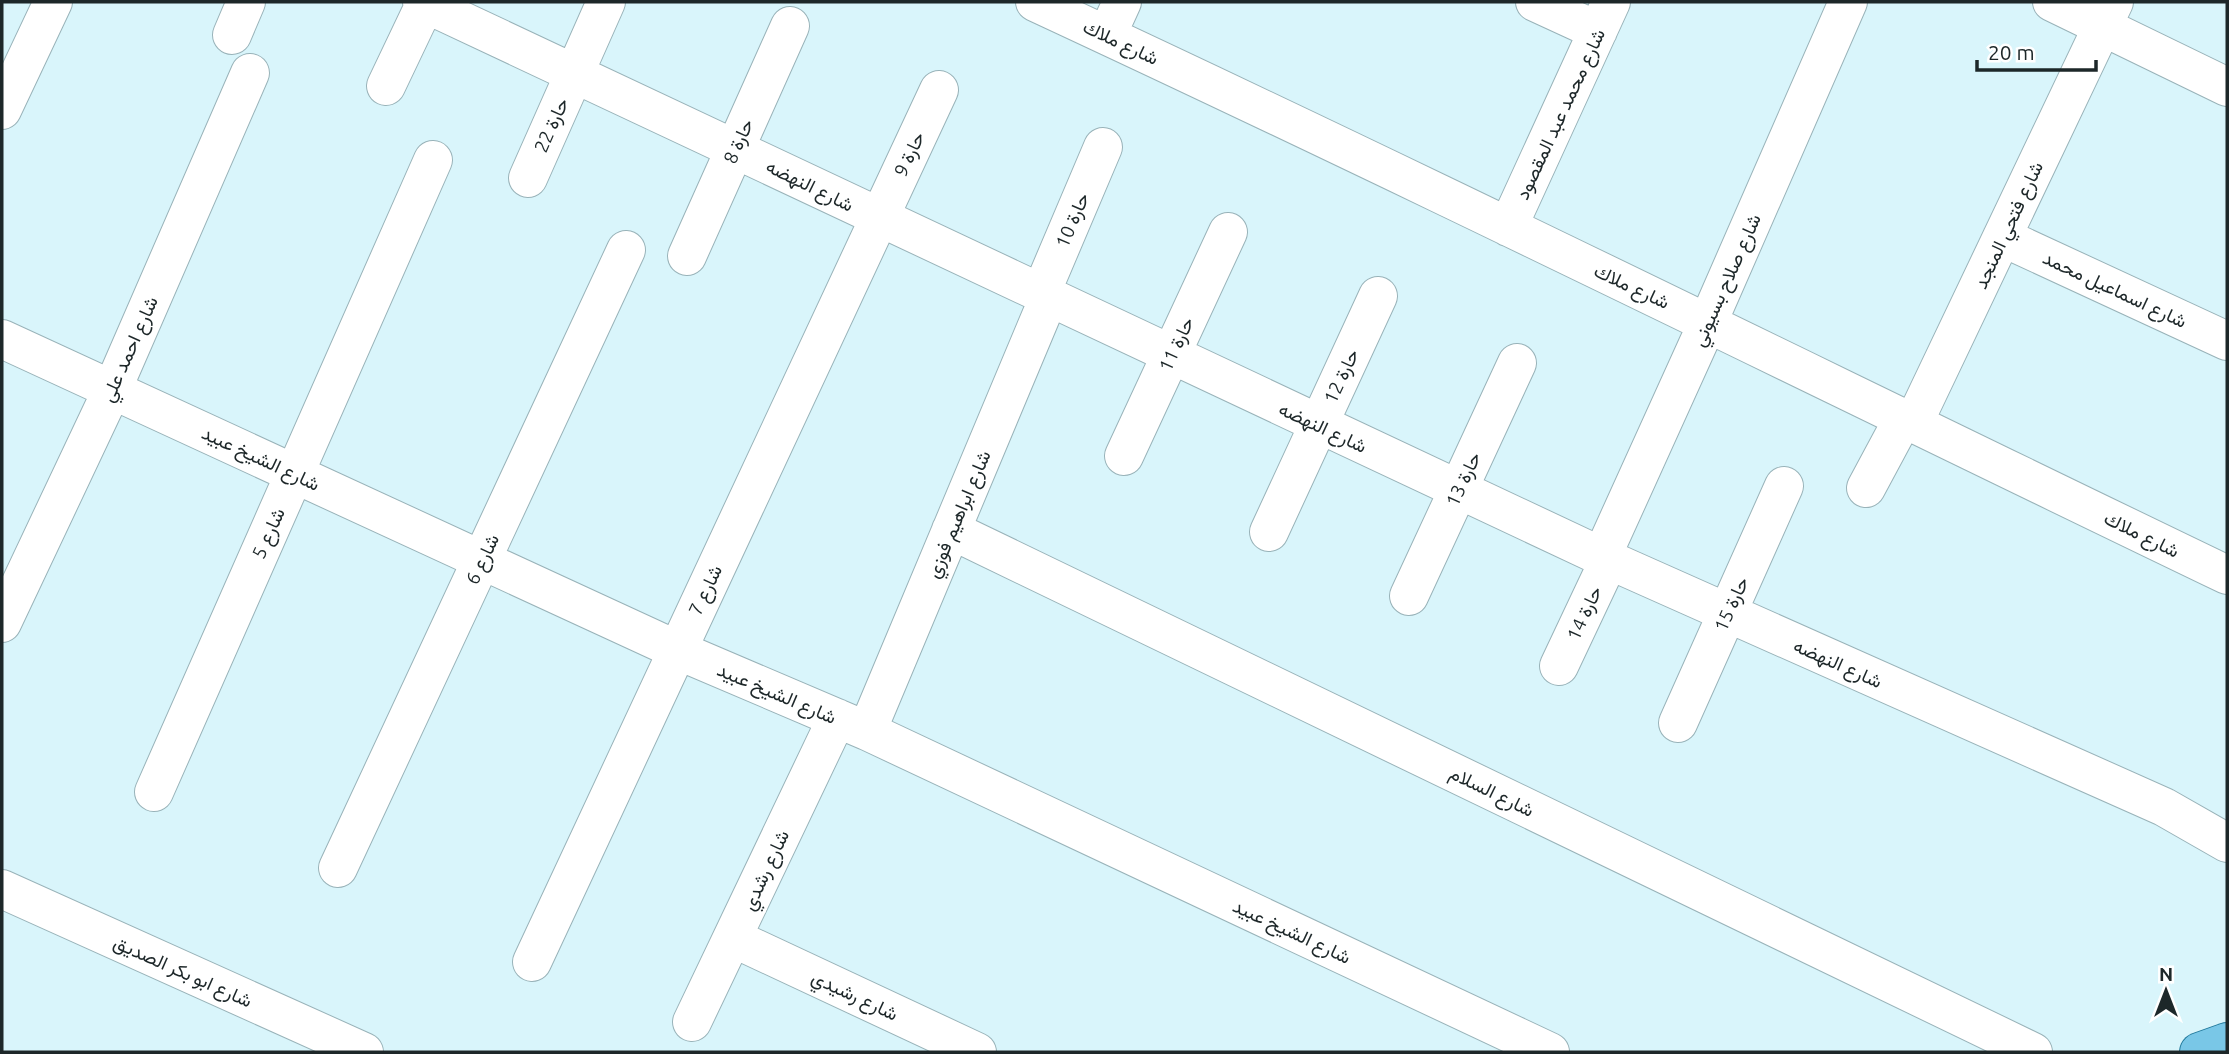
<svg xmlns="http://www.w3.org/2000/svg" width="2229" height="1054" font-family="Ubuntu,Vazirmatn,sans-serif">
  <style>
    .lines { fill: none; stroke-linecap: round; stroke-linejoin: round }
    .minor-casing { stroke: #99b3b9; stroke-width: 40 }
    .major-casing { stroke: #1f779a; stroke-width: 40 }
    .minor { stroke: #fff; stroke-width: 38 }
    .major { stroke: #79c7e7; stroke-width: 38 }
    .labels { text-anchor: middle; stroke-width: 5; stroke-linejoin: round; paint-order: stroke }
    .street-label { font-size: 19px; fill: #1d2729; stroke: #fff }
  </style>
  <rect width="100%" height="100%" fill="#d9f5fb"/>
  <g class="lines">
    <defs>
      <path id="minor" d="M422,2L1609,560L2164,807L2227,843
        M1035,2C1435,188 1830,384 2227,575
        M1535,2L1598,31
        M2052,2L2227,87
        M232,35L246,2
        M1107,35L1122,2
        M386,86L426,2
        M2,110L53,2
        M528,178L606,2
        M1508,227L1611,2
        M2002,237L2227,341
        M687,256L790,26
        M1041,293L1103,147
        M2,339L677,650L867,731L1550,1052
        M1913,424L2114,2
        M1124,456L1228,232
        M1866,488L1903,419
        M951,530L2033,1052
        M1269,532L1378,296
        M1602,556L1708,322L1848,2
        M1409,596L1517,363
        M2,623L112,390L250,73
        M1559,666L1609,560
        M1678,723L1784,486
        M867,731L1049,297
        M154,792L433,160
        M338,868L626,250
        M2,889L364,1052
        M733,938L977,1052
        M532,962L939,90
        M692,1022L837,718"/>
      <path id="major" d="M2199,1052L2227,1042"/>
    </defs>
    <use href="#minor" class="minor-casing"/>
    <use href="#major" class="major-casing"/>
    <use href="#minor" class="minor"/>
    <use href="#major" class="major"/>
  </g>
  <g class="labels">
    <g class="street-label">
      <text transform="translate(1121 42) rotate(25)" y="7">شارع ملاك</text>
      <text transform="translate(1560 114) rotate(-65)" y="7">شارع محمد عبد المقصود</text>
      <text transform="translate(551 125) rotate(-66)" y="7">حارة 22</text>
      <text transform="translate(738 141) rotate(-66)" y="7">حارة 8</text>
      <text transform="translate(909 154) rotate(-65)" y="7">حارة 9</text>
      <text transform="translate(810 185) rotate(26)" y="7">شارع النهضه</text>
      <text transform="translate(1072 220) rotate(-67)" y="7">حارة 10</text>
      <text transform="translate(2008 225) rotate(-65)" y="7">شارع فتحي المنجد</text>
      <text transform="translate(1726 280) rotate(-66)" y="7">شارع صلاح بسيوني</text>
      <text transform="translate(1632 286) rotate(25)" y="7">شارع ملاك</text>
      <text transform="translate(2115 289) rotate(25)" y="7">شارع اسماعيل محمد</text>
      <text transform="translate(1176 344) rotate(-65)" y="7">حارة 11</text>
      <text transform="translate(129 349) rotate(-66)" y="7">شارع احمد علي</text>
      <text transform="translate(1341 376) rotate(-65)" y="7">حارة 12</text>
      <text transform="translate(1323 427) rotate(25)" y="7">شارع النهضه</text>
      <text transform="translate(261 458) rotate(25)" y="7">شارع الشيخ عبيد</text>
      <text transform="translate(1463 479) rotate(-65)" y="7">حارة 13</text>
      <text transform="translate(958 514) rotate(-67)" y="7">شارع ابراهيم فوزي</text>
      <text transform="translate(268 533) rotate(-66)" y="7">شارع 5</text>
      <text transform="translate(2142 534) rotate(26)" y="7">شارع ملاك</text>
      <text transform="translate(482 559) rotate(-65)" y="7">شارع 6</text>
      <text transform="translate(705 590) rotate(-65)" y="7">شارع 7</text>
      <text transform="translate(1731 604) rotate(-66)" y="7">حارة 15</text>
      <text transform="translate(1584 613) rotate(-65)" y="7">حارة 14</text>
      <text transform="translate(1838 663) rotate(24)" y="7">شارع النهضه</text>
      <text transform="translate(777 693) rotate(23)" y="7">شارع الشيخ عبيد</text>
      <text transform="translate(1492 791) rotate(26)" y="7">شارع السلام</text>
      <text transform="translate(765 870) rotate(-65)" y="7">شارع رشدي</text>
      <text transform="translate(1292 931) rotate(25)" y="7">شارع الشيخ عبيد</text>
      <text transform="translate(183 971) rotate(24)" y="7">شارع ابو بكر الصديق</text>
      <text transform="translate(855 995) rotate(25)" y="7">شارع رشيدي</text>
    </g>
  </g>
  <rect width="2229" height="1054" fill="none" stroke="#1d2729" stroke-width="7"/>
  <g transform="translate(2166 991)" stroke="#ffffff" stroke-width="5" paint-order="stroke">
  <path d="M0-5L12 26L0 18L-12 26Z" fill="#1d2729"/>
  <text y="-10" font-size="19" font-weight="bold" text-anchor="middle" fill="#1d2729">N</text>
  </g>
  <path d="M1977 60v10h119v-10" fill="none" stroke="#1d2729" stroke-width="3.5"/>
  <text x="1988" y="60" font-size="21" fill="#1d2729" stroke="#ffffff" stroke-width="5" paint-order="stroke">20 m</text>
</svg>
